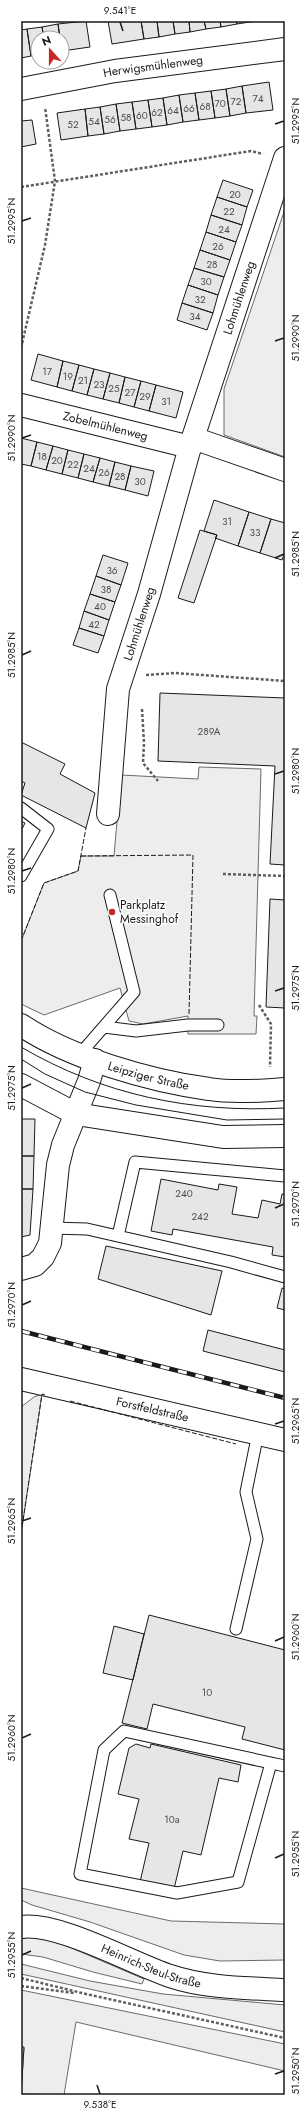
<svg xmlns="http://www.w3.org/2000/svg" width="306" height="2116" font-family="Jost,sans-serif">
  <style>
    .built { fill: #ededed; stroke: #6a6a6a }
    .building { fill: #e6e6e6; stroke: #1a1a1a }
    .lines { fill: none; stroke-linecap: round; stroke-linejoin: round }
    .service-casing { stroke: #1a1a1a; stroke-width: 13 }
    .minor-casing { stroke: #1a1a1a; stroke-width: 24 }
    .tertiary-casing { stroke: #1a1a1a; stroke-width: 24 }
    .primary-casing { stroke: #1a1a1a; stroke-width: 24 }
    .path { stroke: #5f5f5f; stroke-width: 2.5; stroke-dasharray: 3 2; stroke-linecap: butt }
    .service { stroke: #fff; stroke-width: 11 }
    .minor { stroke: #fff; stroke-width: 22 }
    .tertiary { stroke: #fff; stroke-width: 22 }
    .primary { stroke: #fff; stroke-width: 22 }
    .tram { stroke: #1a1a1a; stroke-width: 1 }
    .rail-casing { stroke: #1a1a1a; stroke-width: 4.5 }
    .rail { stroke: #fff; stroke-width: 3; stroke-dasharray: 9; stroke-linecap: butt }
    .fence { stroke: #1a1a1a; stroke-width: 1; stroke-dasharray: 5 2; stroke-linecap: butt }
    .ticks { fill: none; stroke: #1a1a1a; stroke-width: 1.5 }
    .poi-dot { fill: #c62828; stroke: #fff; stroke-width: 1.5 }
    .labels { text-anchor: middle; stroke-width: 3; stroke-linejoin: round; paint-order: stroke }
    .number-label { font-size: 10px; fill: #4d4d4d }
    .street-label { font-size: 12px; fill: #1a1a1a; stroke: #fff }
    .poi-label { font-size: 12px; fill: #1a1a1a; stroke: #fff; text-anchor: start }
    .neatline { fill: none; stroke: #1a1a1a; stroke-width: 1.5 }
    .ticks-label { font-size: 10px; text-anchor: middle; fill: #1a1a1a }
  </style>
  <rect width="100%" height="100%" fill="#fff"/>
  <path class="built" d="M285,209V457L224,435V389Z
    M199,767L261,769L254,1016H257L256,1034H188V1016L143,1024L129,1021L120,988L44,1015L21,1004V941L44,883L78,871L81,856H114L121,775L198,779Z
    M42,1394L21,1534V1407L34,1397Z
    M21,1888L171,1921L285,1924V1960L220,1961L184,1955L90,1922L32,1905L21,1900Z
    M34,1936L60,1943L144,1979L142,1984L93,1972L43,1957L21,1954V1939Z
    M21,1964L90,1981L163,1994L285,2005V2032L21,1974Z
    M21,1990L285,2044V2071L76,2022L64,2095L21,2094L24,2048L21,2047Z"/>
  <path class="building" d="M86,21L90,47L62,51V38H60L58,24Z
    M108,21H141L144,39L112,44Z
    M141,21H157L159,37L144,39Z
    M157,21H173L175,34L159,37Z
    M173,21H189L190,32L175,34Z
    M189,21H204L206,29L190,32Z
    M204,21H220L221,27L206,29Z
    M220,21H236L237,24L221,27Z
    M236,21H256L237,24Z
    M58,24L60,38H44L42,27Z
    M42,27L44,38H38V55L31,56L27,29Z
    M27,29L31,56L21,58V30Z
    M269,82L273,110L246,113L242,86Z
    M242,86L246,113L230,116L226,89Z
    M226,89L230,116L215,118L211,91Z
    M211,91L215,118L199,120L195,93Z
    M195,93L199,120L183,122L179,95Z
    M179,95L183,122L167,125L163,98Z
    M163,98L167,125L152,127L148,100Z
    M148,100L152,127L136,129L132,102Z
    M132,102L136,129L120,131L116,104Z
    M116,104L120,131L104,134L100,107Z
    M100,107L104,134L88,136L85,109Z
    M85,109L88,136L61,140L57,113Z
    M32,120L36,144L21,147V121Z
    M223,180L253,190L247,207L217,197Z
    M217,197L247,207L242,225L211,215Z
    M211,215L242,225L236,242L206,232Z
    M206,232L236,242L230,260L200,250Z
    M200,250L230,260L224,277L194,268Z
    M194,268L224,277L218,295L188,285Z
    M188,285L218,295L213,313L182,303Z
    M182,303L213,313L207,330L177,320Z
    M38,354L63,361L57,387L31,380Z
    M63,361L79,365L72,391L57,387Z
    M79,365L94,369L87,395L72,391Z
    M94,369L110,373L103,399L87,395Z
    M110,373L125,377L119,403L103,399Z
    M125,377L141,381L134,407L119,403Z
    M141,381L156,385L149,411L134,407Z
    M156,385L183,392L176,418L149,411Z
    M21,438L37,442L31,466L21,464Z
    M37,442L53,446L46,470L31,466Z
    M53,446L68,450L62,474L46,470Z
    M68,450L84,454L78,478L62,474Z
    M84,454L100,458L93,482L78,478Z
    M100,458L115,462L109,486L93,482Z
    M115,462L131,466L125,490L109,486Z
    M131,466L154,471L148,496L125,490Z
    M214,500L249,512L238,546L215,538L217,535L204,531Z
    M249,512L271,519L260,553L238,546Z
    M271,519L285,523V552L282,560L260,553Z
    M200,530L217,535L194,603L178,598Z
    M103,555L128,563L121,585L96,576Z
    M96,576L121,585L115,602L90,594Z
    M90,594L115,602L109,620L84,611Z
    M84,611L109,620L104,636L79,628Z
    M79,628L104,636L98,653L73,645Z
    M160,693L285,698V865L270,864L275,766L158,761Z
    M21,742L65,764L60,774L95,793L86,828L21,795L25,783L21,781Z
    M21,821L25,823L21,831Z
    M270,899L285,900V1008L266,1007Z
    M21,1119H35L34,1156H21Z
    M21,1156H34L33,1189H21Z
    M161,1179L218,1190L219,1184L237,1187L232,1214L258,1218L262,1200L280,1204L282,1194H285V1257L272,1255L273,1247L173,1229L172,1235L151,1231Z
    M21,1189H33L30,1235L21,1237Z
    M106,1246L222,1271L211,1315L98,1279Z
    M282,1288L285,1289V1310L277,1308Z
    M208,1330L285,1350V1372L203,1351Z
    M149,1615L285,1650V1750L242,1739L245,1727L153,1704L147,1729L122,1723Z
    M114,1626L144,1634L133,1680L103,1673Z
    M136,1744L150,1748L151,1744L241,1765L238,1782L219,1778L201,1855L183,1851L174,1889L140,1882L149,1843L129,1839L139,1799L118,1794L129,1748Z
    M21,2047H24L21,2094Z"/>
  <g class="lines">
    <defs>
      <path id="service" d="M21,808L48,829L21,876
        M104,1027L136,1031L188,1025H218
        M80,1054L134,992L110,895
        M51,1228L87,1229L231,1262L285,1277
        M118,1236L135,1162L285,1176
        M236,1629L257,1539L246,1492L258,1433
        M271,1763L238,1882L177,1893L80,1874L104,1750L124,1731L271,1763L285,1766"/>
      <g id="minor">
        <path id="s1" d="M21,89L115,71L285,49"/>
        <path id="s2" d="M21,405L190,447"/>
        <path d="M193,438L285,470"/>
        <path id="s3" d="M108,814L118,689L149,594L190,447L285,158"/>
        <path id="s4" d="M21,1379L285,1440"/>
        <path id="s5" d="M21,1927C59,1922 131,1963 170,1976C205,1988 248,1988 285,1990"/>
      </g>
      <path id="tertiary" d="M21,1269L35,1265L43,1257L50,1243L58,1165L63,1145L89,1081L95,1060"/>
      <g id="primary">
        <path id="s6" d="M21,1025C70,1058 150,1081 209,1089C233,1093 261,1091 285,1089"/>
        <path d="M21,1085L76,1114L223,1137L285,1136"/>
      </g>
    </defs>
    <use href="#service" class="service-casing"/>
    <use href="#minor" class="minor-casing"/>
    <use href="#tertiary" class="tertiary-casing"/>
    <use href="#primary" class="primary-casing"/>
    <path class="path" d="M21,187L251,151L263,154
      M21,348L45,245L55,181L45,107
      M146,675L175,673L285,681
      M142,709L144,743L143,763L158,781
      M223,874L285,876
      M259,1005L271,1024L270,1067
      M21,1978L86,1994L285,2038
      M21,1986L74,1993"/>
    <use href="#service" class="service"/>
    <use href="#minor" class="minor"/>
    <use href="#tertiary" class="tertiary"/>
    <use href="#primary" class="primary"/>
    <path class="tram" d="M21,1047C103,1095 191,1113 285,1108
      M21,1059L45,1074L85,1092L136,1105L227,1120L285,1119"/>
    <defs>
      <path id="rail" d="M21,1331L285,1398"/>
    </defs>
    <use href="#rail" class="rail-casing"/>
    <use href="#rail" class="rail"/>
    <path class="fence" d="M81,856L193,855L189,1015
      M21,941L44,883L78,871L86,828
      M70,1401L236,1444
      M21,1534L42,1394L45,1395"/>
  </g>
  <path class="ticks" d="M120,22L123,31M275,124L284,121M22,221L31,218M275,341L284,338M22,438L31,435M275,558L284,554M22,655L31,651M275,774L284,771M22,871L31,868M275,991L284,988M22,1088L31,1084M275,1208L284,1204M22,1305L31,1301M275,1424L284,1421M22,1521L31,1518M275,1641L284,1637M22,1738L31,1734M275,1858L284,1854M22,1955L31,1951M275,2074L284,2071M97,2085L100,2094"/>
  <circle class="poi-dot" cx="112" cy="912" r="4"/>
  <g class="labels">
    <g class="number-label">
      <text x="258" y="102">74</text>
      <text x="236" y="105">72</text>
      <text x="220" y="107">70</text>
      <text x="205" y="110">68</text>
      <text x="189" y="112">66</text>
      <text x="173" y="114">64</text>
      <text x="157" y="116">62</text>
      <text x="142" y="119">60</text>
      <text x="126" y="121">58</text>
      <text x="110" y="123">56</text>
      <text x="94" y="125">54</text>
      <text x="73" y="128">52</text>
      <text x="235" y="198">20</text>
      <text x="229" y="215">22</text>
      <text x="224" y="233">24</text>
      <text x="218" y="250">26</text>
      <text x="212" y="268">28</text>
      <text x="206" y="285">30</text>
      <text x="200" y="303">32</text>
      <text x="195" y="320">34</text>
      <text x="47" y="375">17</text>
      <text x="68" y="380">19</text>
      <text x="83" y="384">21</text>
      <text x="99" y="388">23</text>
      <text x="114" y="392">25</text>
      <text x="130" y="396">27</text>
      <text x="145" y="400">29</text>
      <text x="166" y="405">31</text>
      <text x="42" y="460">18</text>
      <text x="57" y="464">20</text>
      <text x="73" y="468">22</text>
      <text x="89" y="472">24</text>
      <text x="104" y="476">26</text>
      <text x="120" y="480">28</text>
      <text x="140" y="485">30</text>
      <text x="227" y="525">31</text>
      <text x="255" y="536">33</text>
      <text x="112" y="574">36</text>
      <text x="106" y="593">38</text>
      <text x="100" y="610">40</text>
      <text x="94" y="628">42</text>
      <text x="209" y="735">289A</text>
      <text x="184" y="1197">240</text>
      <text x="200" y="1220">242</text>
      <text x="207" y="1696">10</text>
      <text x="172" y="1823">10a</text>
    </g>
    <g class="street-label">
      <text dy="4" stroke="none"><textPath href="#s1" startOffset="134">Herwigsmühlenweg</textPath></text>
      <text dy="4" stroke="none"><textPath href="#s3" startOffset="535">Lohmühlenweg</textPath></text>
      <text dy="4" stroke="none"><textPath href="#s2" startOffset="87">Zobelmühlenweg</textPath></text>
      <text dy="4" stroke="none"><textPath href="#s3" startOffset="194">Lohmühlenweg</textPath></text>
      <text dy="4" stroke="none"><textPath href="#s6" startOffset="138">Leipziger Straße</textPath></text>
      <text dy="4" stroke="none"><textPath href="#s4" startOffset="135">Forstfeldstraße</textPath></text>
      <text dy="4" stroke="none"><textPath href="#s5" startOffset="137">Heinrich-Steul-Straße</textPath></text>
    </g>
    <g class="poi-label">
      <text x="120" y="909">Parkplatz<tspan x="120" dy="14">Messinghof</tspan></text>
    </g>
  </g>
  <rect width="306" height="2116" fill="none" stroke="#ffffff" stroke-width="44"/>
  <g transform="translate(50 50) rotate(339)"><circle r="19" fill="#ffffff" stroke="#a3a3a3"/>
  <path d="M0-3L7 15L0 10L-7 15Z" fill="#c62828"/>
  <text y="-6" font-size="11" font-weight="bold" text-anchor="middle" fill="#1a1a1a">N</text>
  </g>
  <rect x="22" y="22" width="262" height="2072" class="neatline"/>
  <g class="ticks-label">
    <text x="120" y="14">9.541°E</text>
    <text transform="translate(295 121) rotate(-90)" y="4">51.2995°N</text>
    <text transform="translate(11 221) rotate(-90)" y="4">51.2995°N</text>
    <text transform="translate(295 338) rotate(-90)" y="4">51.2990°N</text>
    <text transform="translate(11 438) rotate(-90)" y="4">51.2990°N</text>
    <text transform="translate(295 554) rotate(-90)" y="4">51.2985°N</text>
    <text transform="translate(11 655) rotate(-90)" y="4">51.2985°N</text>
    <text transform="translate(295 771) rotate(-90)" y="4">51.2980°N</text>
    <text transform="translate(11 871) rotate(-90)" y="4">51.2980°N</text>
    <text transform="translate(295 988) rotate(-90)" y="4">51.2975°N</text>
    <text transform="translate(11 1088) rotate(-90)" y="4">51.2975°N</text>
    <text transform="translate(295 1204) rotate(-90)" y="4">51.2970°N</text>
    <text transform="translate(11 1305) rotate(-90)" y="4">51.2970°N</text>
    <text transform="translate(295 1421) rotate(-90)" y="4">51.2965°N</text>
    <text transform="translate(11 1521) rotate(-90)" y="4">51.2965°N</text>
    <text transform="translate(295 1637) rotate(-90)" y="4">51.2960°N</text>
    <text transform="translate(11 1738) rotate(-90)" y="4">51.2960°N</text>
    <text transform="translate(295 1854) rotate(-90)" y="4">51.2955°N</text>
    <text transform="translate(11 1955) rotate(-90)" y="4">51.2955°N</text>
    <text transform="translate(295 2071) rotate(-90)" y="4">51.2950°N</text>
    <text x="100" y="2108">9.538°E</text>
  </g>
</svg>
